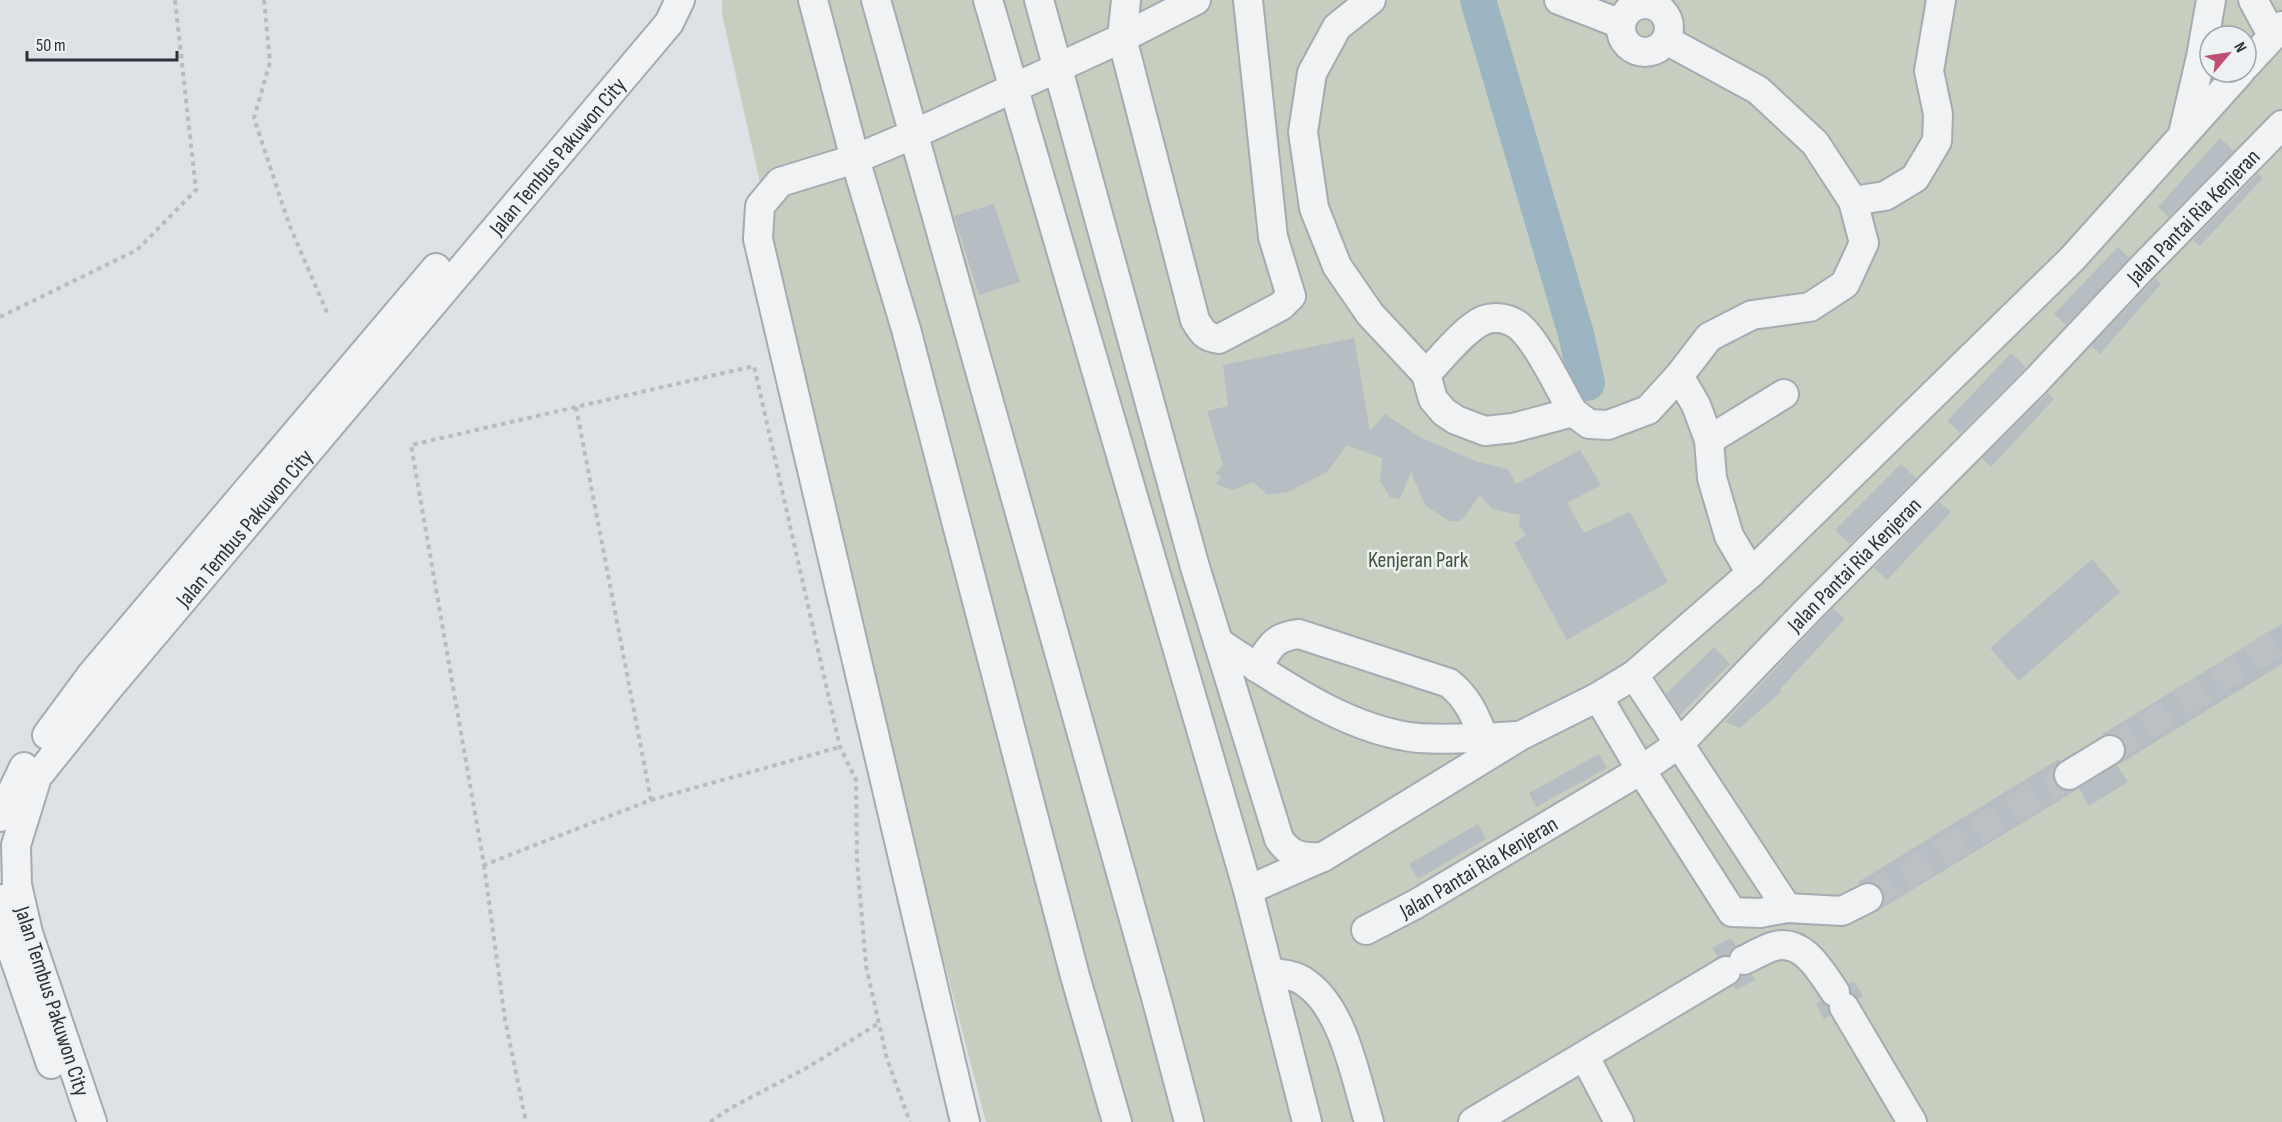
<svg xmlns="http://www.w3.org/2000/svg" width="2282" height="1122" font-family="'Sofia Sans Condensed',sans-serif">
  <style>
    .green { fill: #c6cfbf; fill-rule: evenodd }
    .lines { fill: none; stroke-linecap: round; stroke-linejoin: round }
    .river { stroke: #9cb5c2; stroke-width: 36 }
    .building { fill: #b5bcc2 }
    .minor-tunnel { stroke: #babfc4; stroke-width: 28; stroke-dasharray: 28 14; stroke-linecap: butt }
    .minor-casing { stroke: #a4aaaf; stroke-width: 32 }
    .path { stroke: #b8bcc0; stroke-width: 4; stroke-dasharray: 4.5 4.5; stroke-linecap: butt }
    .minor { stroke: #f0f2f4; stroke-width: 28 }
    .labels { text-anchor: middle; stroke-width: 5; stroke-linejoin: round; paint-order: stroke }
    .street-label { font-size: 22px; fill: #28323b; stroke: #edf1f4 }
    .park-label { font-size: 22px; fill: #425537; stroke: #edf1f4 }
  </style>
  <rect width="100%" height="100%" fill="#dee2e6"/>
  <path class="green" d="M722,0H2282V1122H986L884,732L722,14ZM2210,36H2246V72H2210Z"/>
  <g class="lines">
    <path class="river" d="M1478,0L1576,334L1587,383"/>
  </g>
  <path class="building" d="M2220,138L2234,151L2169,217L2158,207Z
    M2258,174L2263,178L2200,246L2193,240Z
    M994,204L1020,282L979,295L954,216Z
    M2118,247L2129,258L2066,325L2054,314Z
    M2155,279L2161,284L2100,354L2091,346Z
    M1354,338L1370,431L1385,414L1420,437L1445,448L1478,462L1508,469L1516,484L1580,450L1601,485L1567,503L1584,533L1630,512L1668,582L1567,640L1514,543L1526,535L1519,525L1520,515L1492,509L1480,495L1463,519L1459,521H1449L1425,505L1411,472L1400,499L1390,497L1380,481L1382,458L1347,445L1327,472L1288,492L1267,495L1254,482L1233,490L1216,484L1221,476L1215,474L1223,465L1207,411L1228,406L1223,365Z
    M2011,353L2025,366L2024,370L1960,433L1947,421Z
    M2048,393L2054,399L1991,467L1982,458Z
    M1901,464L1916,478L1850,544L1835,530Z
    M1939,502L1951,512L1887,580L1874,568Z
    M2092,559L2120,592L2019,681L1990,648Z
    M1833,608L1845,619L1780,689L1782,691L1740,728L1725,722Z
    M2282,624V664L2118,765L2125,757L2126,750L2124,742L2117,735L2110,734L2101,735Z
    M1714,647L1730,664L1680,715L1666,694Z
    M1599,754L1607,768L1536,807L1529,793Z
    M2059,759L2060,761L2055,767L2053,775L2055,784L2061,789L2069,791L2078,789L1876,912L1882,907L1884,900L1882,890L1877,884L1868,882L1859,884L1858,882Z
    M2117,765L2128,782L2089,806L2079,788Z
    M1478,824L1486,839L1418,879L1409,864Z
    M1731,938L1736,946L1729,955L1718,957L1712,948Z
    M1752,975L1755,980L1736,990L1734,986L1741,976Z
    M1854,981L1863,996L1858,999L1851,992L1849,984Z
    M1821,1001L1828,1007L1830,1016L1824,1019L1816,1004Z"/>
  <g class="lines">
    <path class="minor-tunnel" d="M2110,750L2282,639
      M1868,898L2069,775"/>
    <defs>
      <g id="minor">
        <path d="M813,0L855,159L906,329L1075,976L1117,1122"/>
        <path d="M876,0L1157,1001L1189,1122"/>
        <path d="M988,0L1248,890L1307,1122"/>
        <path d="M1039,0L1195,567L1279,839C1291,857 1303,858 1323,857"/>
        <path d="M1126,0L1122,38L1195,320C1202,332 1205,337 1219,339L1281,306L1291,296L1273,237L1248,0"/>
        <path d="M1371,0L1337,27L1312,73L1303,132L1314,208L1337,266L1370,314L1426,374L1433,399L1444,412L1456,420L1485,431L1513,428L1573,412L1589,424L1608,425L1648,410L1679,376"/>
        <path d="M1559,0L1621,24"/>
        <path d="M2253,0L2272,35"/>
        <circle cx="1645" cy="28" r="24"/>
        <path d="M1666,40L1758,90L1815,143L1853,201"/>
        <path d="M2246,65L2282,26"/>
        <path d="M2183,134L2201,57L2211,0"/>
        <path d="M1426,374C1441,359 1465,328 1484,320C1495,316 1509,318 1519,326C1538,342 1560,390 1573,412"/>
        <path d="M1709,440L1784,394"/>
        <path d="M1751,573L1729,536L1712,478L1709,440L1696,405L1679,376L1709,337L1752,315L1810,307L1845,284L1864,243L1853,201L1885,196L1915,178L1937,141L1938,114L1929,71L1941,0"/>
        <path d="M1218,642C1276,680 1349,732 1419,738C1451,740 1484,738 1516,736"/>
        <path d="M1257,668C1270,647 1273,637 1299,634L1449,683C1468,698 1475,716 1484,738"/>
        <path d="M1634,675L1787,908"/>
        <path d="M1598,697L1641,770L1732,912L1760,913L1787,908L1842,911L1868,898"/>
        <path d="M47,735L92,674L436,268"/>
        <path d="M2069,775L2110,750"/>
        <path d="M0,817L24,767"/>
        <path d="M1248,890L1323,857L1520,736L1598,697L1634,675L1751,573L2072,259L2240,72"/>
        <path d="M2,899L9,942L51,1064"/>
        <path id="s1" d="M1366,930L1416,904L1641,770L1679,744L1811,607L2036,381L2140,270L2282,125"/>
        <path d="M1744,960C1753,956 1764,949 1775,946C1804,939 1821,972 1835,992"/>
        <path d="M1270,973C1282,974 1296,975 1306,983C1344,1009 1356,1080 1369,1122"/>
        <path d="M1844,1007L1912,1122"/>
        <path d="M1585,1057L1619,1122"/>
        <path id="s2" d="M92,1122L28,933L17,885L16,845L37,777L106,691L669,23L680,0"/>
        <path d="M965,1122L758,239L760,206L780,182L855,159L912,135L1122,38L1196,0"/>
        <path d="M1473,1122L1726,971"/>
      </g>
    </defs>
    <use href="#minor" class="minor-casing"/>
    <path class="path" d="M264,0L270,62L254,118L289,224L328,315
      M0,317L137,250L196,190L175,0
      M576,407L651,800L484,865L411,445L754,366L840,747L856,780L857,860L866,966L887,1059L910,1122
      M651,800L840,747
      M484,865L505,1019L526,1122
      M710,1122L729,1109L810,1066L879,1023"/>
    <use href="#minor" class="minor"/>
  </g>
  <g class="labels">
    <g class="street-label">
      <text dy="8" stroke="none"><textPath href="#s2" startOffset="1170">Jalan Tembus Pakuwon City</textPath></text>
      <text dy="8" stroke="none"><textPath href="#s1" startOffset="1101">Jalan Pantai Ria Kenjeran</textPath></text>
      <text dy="8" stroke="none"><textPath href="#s2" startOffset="684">Jalan Tembus Pakuwon City</textPath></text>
      <text dy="8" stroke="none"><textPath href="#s1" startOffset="615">Jalan Pantai Ria Kenjeran</textPath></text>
      <text dy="8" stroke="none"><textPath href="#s1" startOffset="129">Jalan Pantai Ria Kenjeran</textPath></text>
      <text transform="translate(53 1001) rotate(72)" y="8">Jalan Tembus Pakuwon City</text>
    </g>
    <g class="park-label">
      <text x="1418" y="567">Kenjeran Park</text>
    </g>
  </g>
  <g transform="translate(2228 54) rotate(61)"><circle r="28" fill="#edf1f4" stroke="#9ea5aa" stroke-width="1.5"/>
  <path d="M0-4.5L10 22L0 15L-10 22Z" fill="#bf4e71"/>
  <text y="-9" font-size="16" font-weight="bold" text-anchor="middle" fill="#28323b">N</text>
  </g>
  <path d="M27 51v9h150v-9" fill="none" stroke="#28323b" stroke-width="3"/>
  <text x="36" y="51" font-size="18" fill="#28323b" stroke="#edf1f4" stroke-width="4.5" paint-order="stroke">50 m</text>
</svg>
